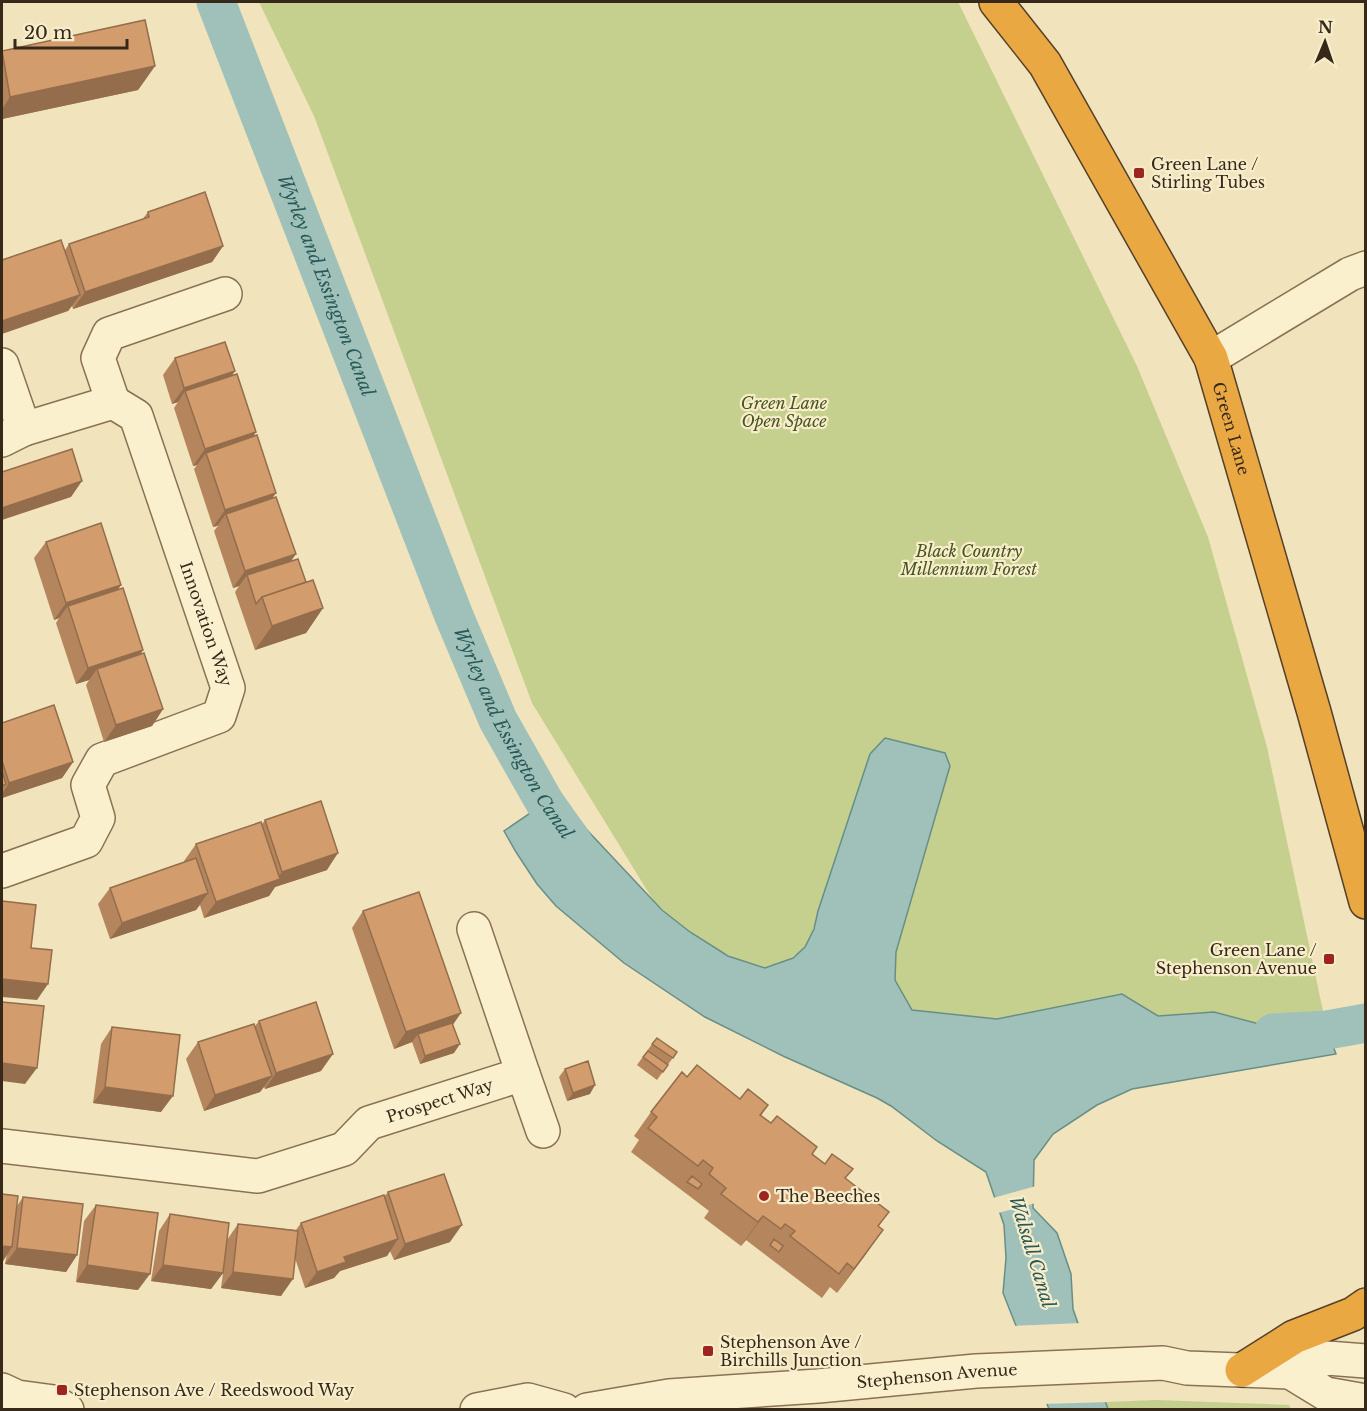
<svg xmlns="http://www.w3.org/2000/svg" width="1367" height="1411" font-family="'Libre Baskerville',serif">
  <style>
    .green { fill: #c5cf8e }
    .water { fill: #9fc1b9; stroke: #678f87; stroke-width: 1.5 }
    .pier { fill: #f1e3bb }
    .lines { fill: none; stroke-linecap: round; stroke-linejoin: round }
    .canal { stroke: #9fc1b9; stroke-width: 39 }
    .minor-casing { stroke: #897254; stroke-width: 36 }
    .highway-casing { stroke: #564029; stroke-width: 36 }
    .minor { stroke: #fbf0ce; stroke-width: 33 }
    .highway { stroke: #e9a842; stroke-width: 33 }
    .wall { fill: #b5865e }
    .shaded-wall { fill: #936d4c }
    .building { fill: #d29c6d; stroke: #936d4c; stroke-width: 1.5 }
    .poi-dot { fill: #9d241f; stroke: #f8edcb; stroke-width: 2 }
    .labels { text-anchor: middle; stroke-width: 4.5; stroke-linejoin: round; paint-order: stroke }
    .poi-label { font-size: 16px; fill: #37291a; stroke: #f8edcb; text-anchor: start }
    .park-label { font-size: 16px; font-style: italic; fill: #45551f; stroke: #f8edcb }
    .street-label { font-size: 16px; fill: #37291a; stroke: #f8edcb }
    .water-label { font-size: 18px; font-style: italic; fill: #285857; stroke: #f8edcb }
  </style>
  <rect width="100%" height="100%" fill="#f1e3bb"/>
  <path class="green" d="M259,2H958L1137,366L1208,537L1267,747L1327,1030L1263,1025L1214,1012L1158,1016L1121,994L997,1019L912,1010L895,980L896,952L950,766L818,911C812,938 807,953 779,963C775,964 770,967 766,967C761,968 754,964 749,963C712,951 680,927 653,900L532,703L314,116Z
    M1156,1400L1289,1405L1291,1409L1108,1410L1106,1402Z"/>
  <path class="water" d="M885,738L945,753L950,766L896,952L895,980L912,1010L997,1019L1122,994L1158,1016L1214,1012L1263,1025L1327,1030L1336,1054L1132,1089L1097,1105L1053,1134L1034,1160L1033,1208L1057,1233L1071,1274L1073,1309L1108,1409H1049L1003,1293L1006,1258L1004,1225L986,1172L937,1141L891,1106L877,1098L783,1056L705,1017L624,963L556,906L537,884L516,852L504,831L545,803L561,795L587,830L662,910L690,932L728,956L765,968L793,958L805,947L814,929L818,911L870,754Z"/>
  <path class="pier" d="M1036,1186V1203L998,1213L993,1198Z
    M1082,1323L1109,1402L1043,1404L1013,1326Z"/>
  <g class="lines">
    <g class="canal">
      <path id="s1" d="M216,2L454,616L498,720L545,803L575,846"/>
      <path d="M1273,1033L1327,1030L1366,1023"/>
    </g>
    <defs>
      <g id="minor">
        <path d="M1211,358L1350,274L1366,268"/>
        <path d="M2,365L24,429"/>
        <path d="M113,402L98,358L109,334L225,294"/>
        <path id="s2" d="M2,440L24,429L113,402L136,416L228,688L219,716L102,760L88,785L98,818L86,841L2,871"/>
        <path d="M523,1074L543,1131"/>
        <path id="s3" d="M2,1146L258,1176L344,1149L369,1123L523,1074L474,929"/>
        <path d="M1290,1372L1326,1394L1366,1401"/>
        <path d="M2,1390L17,1397L54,1402L67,1410"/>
        <path d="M477,1410L528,1400L564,1410"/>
        <path id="s4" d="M587,1410L669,1396L818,1386L976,1371L1163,1363L1187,1368L1290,1372L1327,1358L1366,1361"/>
      </g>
      <g id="highway">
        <path id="s5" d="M996,2L1045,64L1211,358L1314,712L1366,902"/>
        <path d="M1242,1370L1294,1337L1353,1314L1366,1305"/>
      </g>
    </defs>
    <use href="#minor" class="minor-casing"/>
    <use href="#highway" class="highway-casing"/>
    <use href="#minor" class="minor"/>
    <use href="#highway" class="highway"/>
  </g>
  <path class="wall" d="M2,51L155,66L138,90L2,119Z
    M148,212L223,246L212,262L73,309L72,306L68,311L65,250L69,244L142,220Z
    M175,358L235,371L231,376L256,432L253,437L291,561L323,608L306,633L255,650L235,592L239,586L233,588L214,531L218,526L213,527L194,469L197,465L193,466L174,408L178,402L172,404L163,375Z
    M46,542L118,589L143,650L140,655L163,709L152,726L104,742L86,685L89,680L76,684L56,623L59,618L54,620L34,558Z
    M2,723L73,762L62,778L2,798Z
    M265,820L327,870L275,887L269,896L204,918L200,905L196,910L110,939L98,904L110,888L185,862L184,861L196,844L262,824Z
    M363,911L453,1025L454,1053L420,1064L412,1042L394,1049L352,928Z
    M259,1021L321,1071L265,1089L264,1087L260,1092L204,1111L186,1059L198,1042L255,1026Z
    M112,1027L161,1112L93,1103L101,1044Z
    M652,1044L677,1052L657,1080L637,1065Z
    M565,1069L590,1094L567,1101L559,1077Z
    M687,1077L740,1099L768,1105L761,1116L846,1179L879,1227L866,1254L837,1293L830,1287L822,1298L746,1240L741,1246L704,1218L709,1211L692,1198L631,1152L639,1140L634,1136L651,1112Z
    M388,1192L450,1242L394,1260L390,1251L387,1256L340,1271L334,1278L305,1288L295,1258L281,1296L221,1288L225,1258L223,1273L211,1289L151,1281L159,1231L170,1214L227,1240L238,1224L296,1230L301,1223L384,1197Z
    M23,1197L77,1255L66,1272L5,1264L17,1206Z
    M96,1205L138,1290L76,1282L84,1221Z"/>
  <path class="shaded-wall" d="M155,66L138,90L2,119V109L10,97Z
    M223,246L212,262L73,309L85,292Z
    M80,295L68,311L2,334V321Z
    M235,371L224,387L185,391L178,402L172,404L184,388Z
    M256,432L244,449L206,453L197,465L193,466L205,449Z
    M82,481L71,497L2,520V508Z
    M276,493L264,510L226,514L218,525L213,527L225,510Z
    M296,554L284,571L247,575L239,586L233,588L245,571Z
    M121,585L110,602L68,606L59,618L54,620L66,603Z
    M323,608L306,633L255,650L272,626Z
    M143,650L132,667L97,669L89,680L76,684L88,668Z
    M163,709L152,726L104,742L116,725Z
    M73,762L62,778L2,798V794L9,783Z
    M338,853L327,870L275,887L269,896L204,918L216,902L275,881L282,872Z
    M208,893L196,910L110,939L122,923Z
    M2,979L48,984L37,1000L2,997Z
    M461,1013L450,1029L418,1034L412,1042L394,1049L406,1032Z
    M460,1044L454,1053L420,1064L425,1056Z
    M333,1054L321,1071L265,1089L276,1073Z
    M2,1063L37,1068L25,1084L2,1081Z
    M272,1076L260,1092L204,1111L215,1095Z
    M595,1085L590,1094L567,1101L573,1093Z
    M105,1087L173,1096L161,1112L93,1103Z
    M763,1216L746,1240L741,1246L758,1222Z
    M462,1225L450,1242L394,1260L405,1244Z
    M883,1230L866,1254L837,1293L854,1269Z
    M398,1239L387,1256L340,1271L334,1278L305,1288L317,1272L344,1257Z
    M2,1246L12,1247L2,1263Z
    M17,1248L77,1255L66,1272L5,1264Z
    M87,1265L150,1274L138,1290L76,1282Z
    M163,1265L223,1273L211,1289L151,1281Z
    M233,1272L293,1279L281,1296L221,1288Z"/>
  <path class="building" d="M145,20L155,66L10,97L2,51Z
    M205,192L223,246L85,292L69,244L149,217L148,212Z
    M61,240L80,295L2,321V260Z
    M225,342L235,371L184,388L175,358Z
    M237,374L256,432L205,449L185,391Z
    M257,435L276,493L225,510L206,453Z
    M72,449L82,481L2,508V472Z
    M276,497L296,554L245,571L226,514Z
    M101,523L121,585L66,603L46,542Z
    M298,559L306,582L262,597L256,604L247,575Z
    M313,580L323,608L272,626L262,597Z
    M123,588L143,650L88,668L68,606Z
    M144,653L163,709L116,725L97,669Z
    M54,705L73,762L9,783L2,761V723Z
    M2,771L6,784L2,786Z
    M321,801L338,853L282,872L265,820Z
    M261,822L280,879L216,902L196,844Z
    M196,858L208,893L122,923L110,888Z
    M419,892L461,1013L406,1032L363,911Z
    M2,901L36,905L31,948L52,950L48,984L2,979Z
    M2,1002L44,1006L37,1068L2,1063Z
    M316,1002L333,1054L276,1073L259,1021Z
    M452,1023L460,1044L425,1056L418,1034Z
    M254,1024L272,1076L215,1095L198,1042Z
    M112,1027L180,1035L173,1096L105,1087Z
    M657,1038L677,1052L673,1058L652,1044Z
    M648,1051L668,1065L663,1072L643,1057Z
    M588,1061L595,1085L573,1093L565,1069Z
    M697,1065L740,1099L748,1089L768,1105L760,1115L771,1123L777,1116L817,1147L812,1154L825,1164L832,1154L853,1169L845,1178L889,1212L878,1226L883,1230L854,1269L847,1263L839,1274L790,1236L795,1231L785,1224L781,1229L763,1216L758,1222L721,1194L726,1188L709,1174L713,1168L703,1160L698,1166L648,1128L657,1117L651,1112L682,1072L687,1077Z
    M444,1174L462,1225L405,1244L388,1192Z
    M692,1176L702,1184L698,1189L687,1182Z
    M2,1194L18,1196L12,1247L2,1246Z
    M384,1195L398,1239L344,1257L346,1262L317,1272L301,1223Z
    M23,1197L83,1204L77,1255L17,1248Z
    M96,1205L158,1213L150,1274L87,1265Z
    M170,1214L229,1223L223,1273L163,1265Z
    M238,1224L298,1231L293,1279L233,1272Z
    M774,1239L783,1246L779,1252L770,1245Z"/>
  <g class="poi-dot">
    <rect x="1133" y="167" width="12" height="12" rx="3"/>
    <rect x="1323" y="953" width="12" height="12" rx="3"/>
    <circle cx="764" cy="1196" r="6"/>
    <rect x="702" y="1345" width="12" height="12" rx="3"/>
    <rect x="56" y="1384" width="12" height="12" rx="3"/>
  </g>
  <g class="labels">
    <g class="poi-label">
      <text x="1151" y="170">Green Lane /<tspan x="1151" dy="18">Stirling Tubes</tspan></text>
      <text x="1317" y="956" text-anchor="end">Green Lane /<tspan x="1317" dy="18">Stephenson Avenue</tspan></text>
      <text x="776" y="1202">The Beeches</text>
      <text x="720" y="1348">Stephenson Ave /<tspan x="720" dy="18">Birchills Junction</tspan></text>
      <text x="74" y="1396">Stephenson Ave / Reedswood Way</text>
    </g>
    <g class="park-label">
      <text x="784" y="409">Green Lane<tspan x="784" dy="18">Open Space</tspan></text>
      <text x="969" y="557">Black Country<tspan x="969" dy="18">Millennium Forest</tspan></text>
    </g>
    <g class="street-label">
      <text dy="6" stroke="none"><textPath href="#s5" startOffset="490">Green Lane</textPath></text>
      <text dy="6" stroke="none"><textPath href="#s2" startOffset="364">Innovation Way</textPath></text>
      <text dy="6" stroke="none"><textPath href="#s3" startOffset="458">Prospect Way</textPath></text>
      <text dy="6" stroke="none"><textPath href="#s4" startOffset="352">Stephenson Avenue</textPath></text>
    </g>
    <g class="water-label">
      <text dy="6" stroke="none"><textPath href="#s1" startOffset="304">Wyrley and Essington Canal</textPath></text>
      <text dy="6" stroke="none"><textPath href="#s1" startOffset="790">Wyrley and Essington Canal</textPath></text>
      <text transform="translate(1032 1252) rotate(73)" y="6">Walsall Canal</text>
    </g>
  </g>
  <rect width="1367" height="1411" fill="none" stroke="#37291a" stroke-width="6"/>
  <g transform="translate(1325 42) rotate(2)" stroke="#f8edcb" stroke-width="4.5" paint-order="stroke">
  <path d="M0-4.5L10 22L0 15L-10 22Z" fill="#37291a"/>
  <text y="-9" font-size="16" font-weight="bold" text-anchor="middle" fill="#37291a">N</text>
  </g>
  <path d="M15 39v9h112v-9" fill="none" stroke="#37291a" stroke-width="3"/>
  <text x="24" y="39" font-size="18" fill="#37291a" stroke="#f8edcb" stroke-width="4.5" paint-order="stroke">20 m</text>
</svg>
